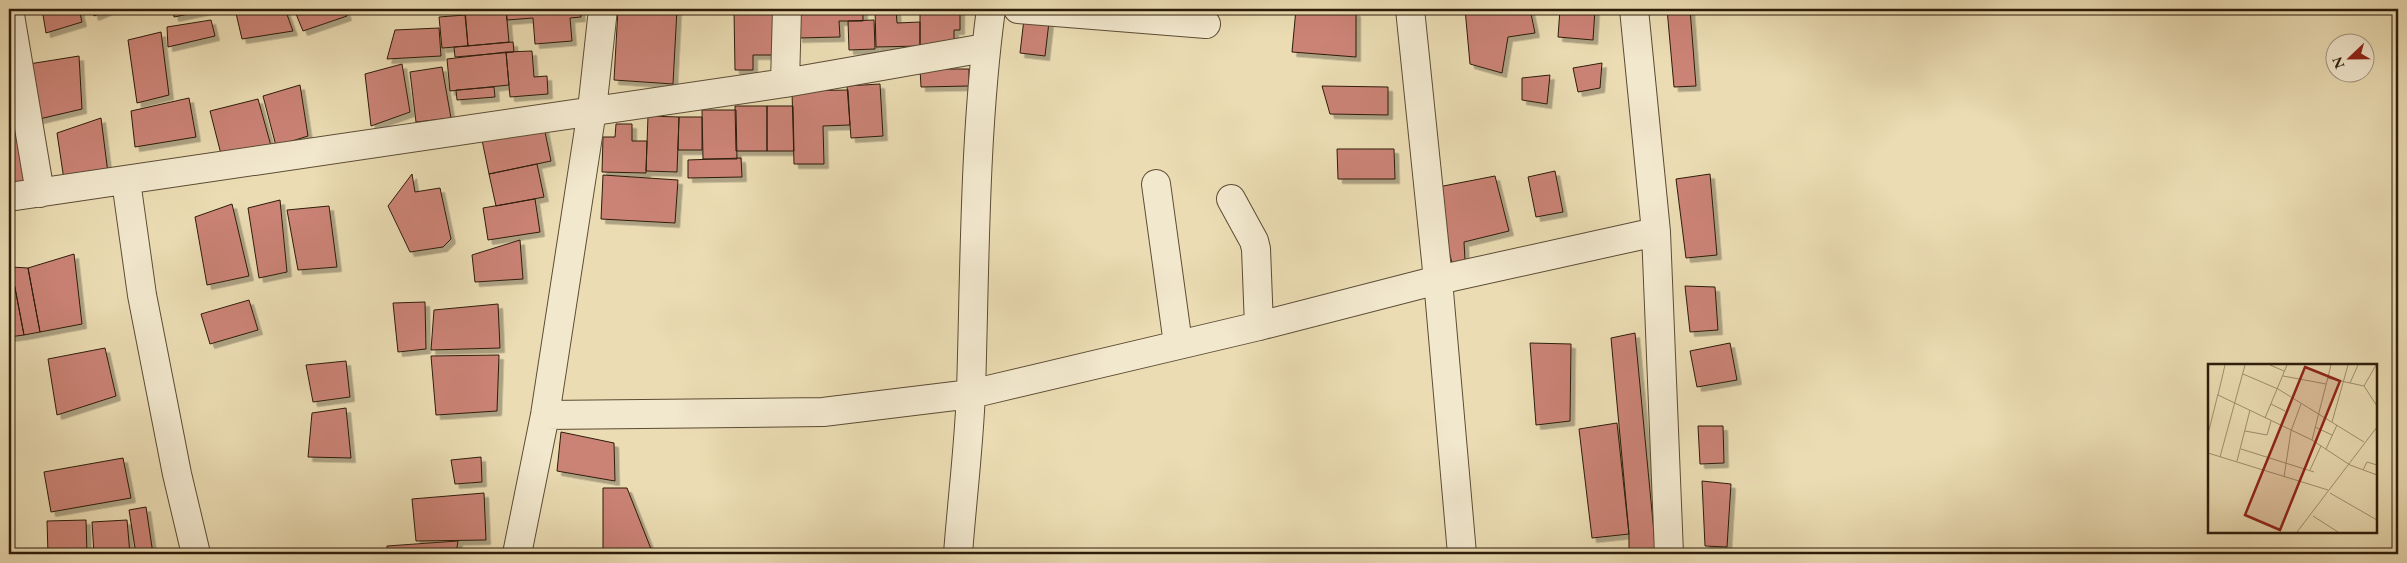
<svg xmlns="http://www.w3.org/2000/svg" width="2407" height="563" font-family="'EB Garamond',serif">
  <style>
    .building { fill: #cb8376; stroke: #2c1c0a; filter: url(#shadow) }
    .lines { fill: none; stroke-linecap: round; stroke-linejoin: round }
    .minor-casing { stroke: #5c4c34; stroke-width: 30 }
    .minor { stroke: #f2e8ce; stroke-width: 28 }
    .inset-road { fill: none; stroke: #9f8f6f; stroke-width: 1 }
    .view { fill: #8f2418; fill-opacity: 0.15; stroke: #8f2418; stroke-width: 2.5 }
    .inset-edge { fill: none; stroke: #2c1c0a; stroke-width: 2.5 }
  </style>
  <defs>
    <filter id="shadow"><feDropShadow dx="4.5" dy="4.5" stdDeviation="0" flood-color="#0004"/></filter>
  </defs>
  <rect width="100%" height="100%" fill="#ebdcb3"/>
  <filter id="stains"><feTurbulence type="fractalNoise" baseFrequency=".004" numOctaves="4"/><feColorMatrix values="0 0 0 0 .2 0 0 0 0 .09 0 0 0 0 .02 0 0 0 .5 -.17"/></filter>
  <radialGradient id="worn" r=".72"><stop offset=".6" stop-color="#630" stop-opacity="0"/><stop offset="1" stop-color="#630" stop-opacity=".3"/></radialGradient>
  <path class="building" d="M42,9H79L82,22L46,33Z
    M92,9H111L94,16Z
    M173,9H213L174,17Z
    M235,9H285L293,31L242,39Z
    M294,9H345L347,16L303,31Z
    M465,9H506L509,42L468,46Z
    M506,9H580L581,17L570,18L572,41L535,44L533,18L507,20Z
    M618,9H677L673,84L614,80Z
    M746,9H787L788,55H753V70H735L734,11L746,10Z
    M798,9H863V21H839L840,37L798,38Z
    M875,9H896L897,23L920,22V46L876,47Z
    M920,9H960V30H954V45L920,46Z
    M1296,9H1329L1356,12V57L1292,52Z
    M1465,9H1530L1535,33L1508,37L1502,73L1470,64Z
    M1560,9H1595L1593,40L1558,37Z
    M1667,9H1690L1696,86L1674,87Z
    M465,15L468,46L442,48L439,17Z
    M1024,19L1049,22L1045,56L1020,53Z
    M211,20L215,36L168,47L167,27Z
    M874,20L875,49L849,50L848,21Z
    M439,28L441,56L387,59L395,30Z
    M161,32L169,95L137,103L128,40Z
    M513,42L514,52L455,57L454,47Z
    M532,51L534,77L547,76L548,94L510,97L506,52Z
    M506,52L509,85L450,91L447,59Z
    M79,56L82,109L35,120L29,64Z
    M1602,63L1600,88L1578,92L1573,68Z
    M402,64L410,112L371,126L365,74Z
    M442,67L451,118L416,122L410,72Z
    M920,69H969V86L921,87Z
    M1550,75L1547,104L1522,100V78Z
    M880,84L883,136L851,138L847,86Z
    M300,85L308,136L276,146L263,96Z
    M1322,86L1388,87V115L1330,114Z
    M494,87L495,97L457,100L456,90Z
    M848,90L850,125L823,126L824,164H794L792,91Z
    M9,97H10L19,124L9,125Z
    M189,98L196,137L135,147L131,111Z
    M258,99L273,153L222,158L210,111Z
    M735,106H767V151H736Z
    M767,106H793L794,151H767Z
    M702,110H736L737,159H703Z
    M648,116L679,117L677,172L646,171Z
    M679,117H702V150H678Z
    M101,118L108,173L64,180L57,133Z
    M19,124L29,185L9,188V126Z
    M616,124H632V141H647L646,173L602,172L603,137H615Z
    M544,127L551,161L489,174L482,140Z
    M1337,149H1394L1395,179H1338Z
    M741,158L742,177L688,178V160Z
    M537,164L544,197L496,206L489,174Z
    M1555,171L1563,212L1536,217L1528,177Z
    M412,174L415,192L440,188L451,239L443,247L410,252L388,206Z
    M1710,174L1717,255L1686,258L1676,179Z
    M603,175L678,180L675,223L601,219Z
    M1495,176L1509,231L1464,242L1465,260L1452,263L1433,188Z
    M535,199L540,232L488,240L483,208Z
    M280,200L287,272L259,278L248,208Z
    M232,204L249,276L207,285L195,217Z
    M329,206L337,267L298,270L287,210Z
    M520,240L523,279L475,282L472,255Z
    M74,254L82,324L40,332L28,268Z
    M11,267L28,268L40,332L24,335Z
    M11,267L24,335L9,337V268Z
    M1685,286L1715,287L1718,330L1690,332Z
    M249,300L258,330L210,344L201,314Z
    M425,302L426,349L398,352L393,303Z
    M498,304L500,348L431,350L434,310Z
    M1635,333L1656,554H1629V534L1611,338Z
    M1530,343L1571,344L1570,421L1536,425Z
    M1730,343L1737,380L1697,387L1690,351Z
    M105,348L116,396L57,415L48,359Z
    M499,355L497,411L436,415L431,356Z
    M346,361L350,397L313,402L306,365Z
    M346,408L351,458L308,457L312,413Z
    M1617,423L1629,534L1592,538L1579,429Z
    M1698,426H1723L1724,463L1700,464Z
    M561,432L614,443L615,481L557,471Z
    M481,457L482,482L455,484L451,460Z
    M123,458L131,498L51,512L44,472Z
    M1702,481L1731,484L1727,547L1705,546Z
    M603,488H627L653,554H603Z
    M484,493L486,540L416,541L412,499Z
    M146,507L153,554H136L129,510Z
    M86,520L87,554H48L47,521Z
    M127,520L130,554H94L92,522Z
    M458,541L456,554H387V546Z"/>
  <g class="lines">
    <defs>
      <path id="minor" d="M9,9L40,193
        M1018,9L1206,24
        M1410,9L1438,280L1462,554
        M1634,9L1656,232L1669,554
        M785,83L787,9
        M126,181L142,295L177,474L196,554
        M1156,184L1178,344
        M9,197L785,83L985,48
        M1231,199L1254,241L1256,249L1259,326
        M545,415L823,412L971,394L1259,326L1438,280L1656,232
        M517,554L545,415L592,110L603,9
        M958,554C962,500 969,446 971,391C975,264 974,135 991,9"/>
    </defs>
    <use href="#minor" class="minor-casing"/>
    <use href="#minor" class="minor"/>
  </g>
  <g transform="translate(2208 364)">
    <rect width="169" height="169" fill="#ebdcb3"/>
    <path class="inset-road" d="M17,1L10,31L104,76L142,101L169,111M62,1L76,7M35,10L70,25L156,78M75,12L118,20M119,14L156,22L168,1M142,19L150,1M156,22L169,42M63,40L77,47M57,54L79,1M124,58L140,1M107,63L124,71M37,67L59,71L63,57M0,70L10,30M104,76L123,1M33,85L106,108M118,85L129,61M0,89L120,126M12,93L37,1M29,97L42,46M102,106L113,82M155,106L159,98L169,101M76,113L83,67L93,40M122,129L169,156M105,152L130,168M89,168L169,63"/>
    <path class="view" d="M97,3L132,17L72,166L37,151Z"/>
    <rect width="169" height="169" class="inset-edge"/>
  </g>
  <rect width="2407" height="563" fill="none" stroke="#ebdcb3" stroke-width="30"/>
  <rect x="10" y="10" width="2387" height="543" fill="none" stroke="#2c1c0a" stroke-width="2.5"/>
  <rect x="15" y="15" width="2377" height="533" fill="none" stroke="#2c1c0a"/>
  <g transform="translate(2350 58) rotate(248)"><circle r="24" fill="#f2e8ce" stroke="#a39680"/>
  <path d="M0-4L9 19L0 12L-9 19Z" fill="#8f2418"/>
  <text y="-8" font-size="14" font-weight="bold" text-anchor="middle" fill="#2c1c0a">N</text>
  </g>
  <rect width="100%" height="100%" filter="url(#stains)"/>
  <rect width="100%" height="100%" fill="url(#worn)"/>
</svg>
